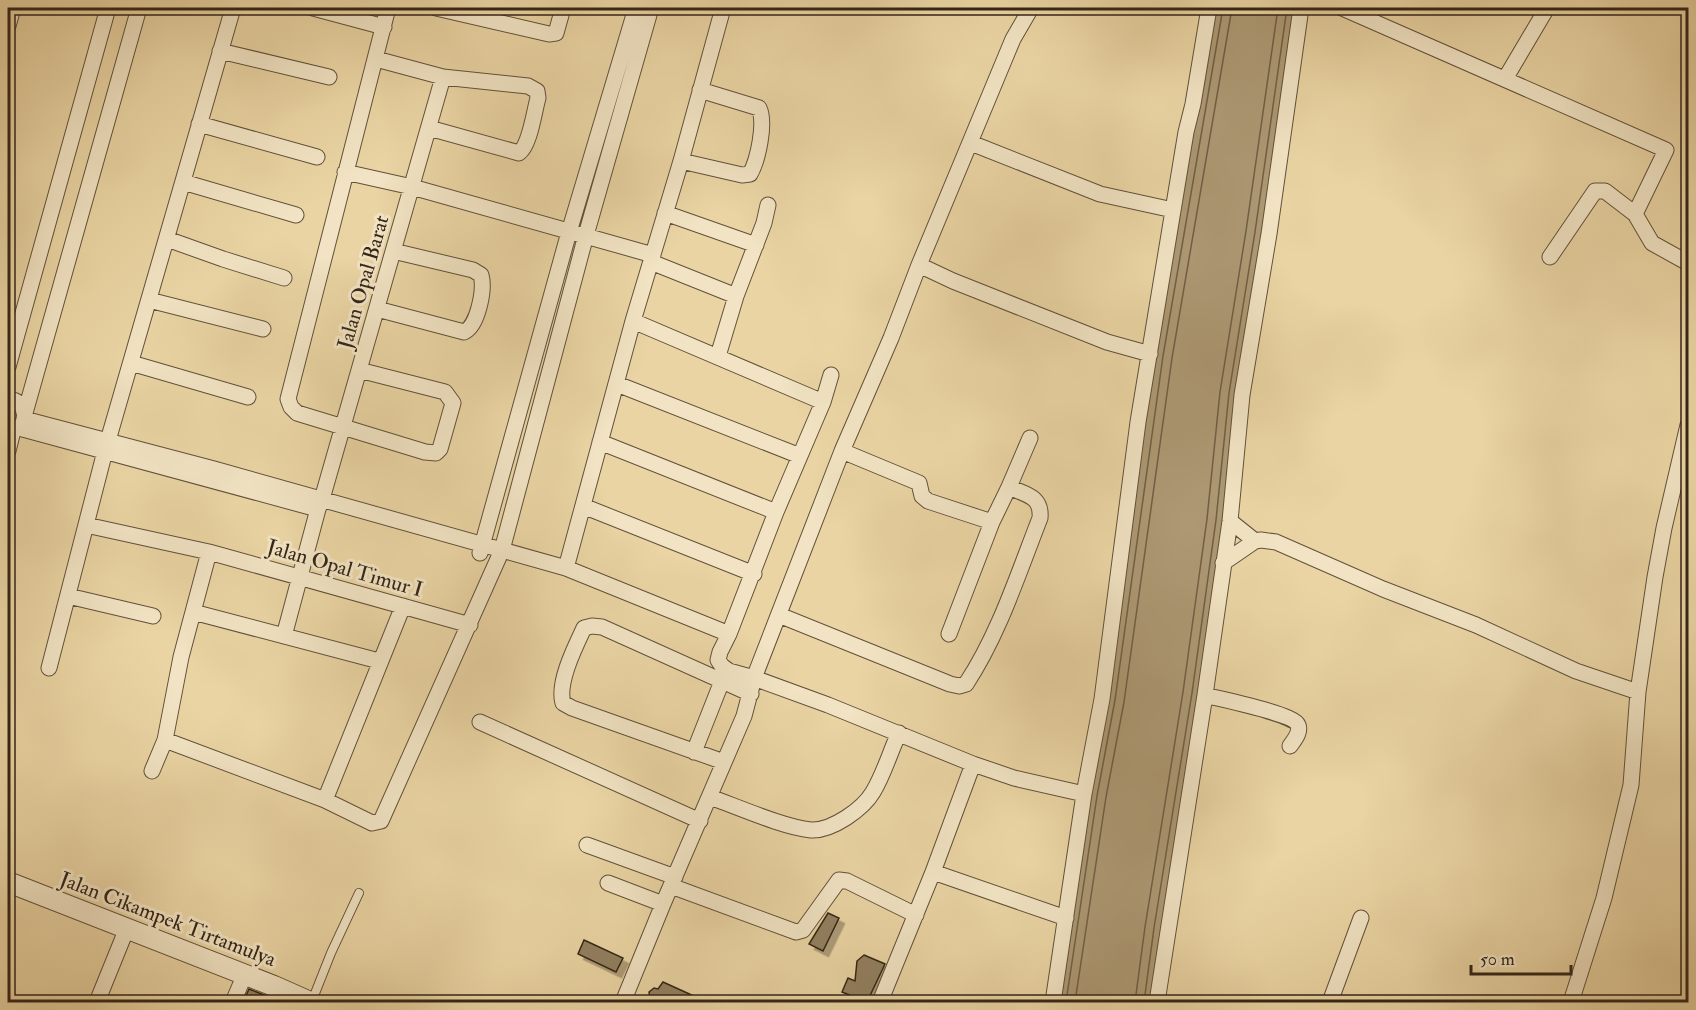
<svg xmlns="http://www.w3.org/2000/svg" width="1696" height="1010" font-family="'IM FELL Double Pica',serif">
  <style>
    .water { fill: #ac9873; stroke: #7c6a4e; stroke-width: 1.5 }
    .lines { fill: none; stroke-linecap: round; stroke-linejoin: round }
    .shore { stroke: #705e45; stroke-width: 1.5 }
    .building { fill: #928060; stroke: #332517; stroke-width: 1.5; filter: url(#shadow) }
    .service-casing { stroke: #61513a; stroke-width: 10 }
    .minor-casing { stroke: #61513a; stroke-width: 17 }
    .tertiary-casing { stroke: #61513a; stroke-width: 22 }
    .service { stroke: #f1e3c3; stroke-width: 8 }
    .minor { stroke: #f1e3c3; stroke-width: 15 }
    .tertiary { stroke: #f1e3c3; stroke-width: 20 }
    .labels { text-anchor: middle; stroke-width: 6; stroke-linejoin: round; paint-order: stroke }
    .street-label { font-size: 21px; fill: #332517; stroke: #f1e3c3 }
  </style>
  <defs>
    <filter id="shadow"><feDropShadow dx="5.5" dy="5.5" stdDeviation="0" flood-color="#0004"/></filter>
  </defs>
  <rect width="100%" height="100%" fill="#ead4a3"/>
  <filter id="stains"><feTurbulence type="fractalNoise" baseFrequency=".00333" numOctaves="4"/><feColorMatrix values="0 0 0 0 .2 0 0 0 0 .09 0 0 0 0 .02 0 0 0 .5 -.17"/></filter>
  <radialGradient id="worn" r=".72"><stop offset=".6" stop-color="#630" stop-opacity="0"/><stop offset="1" stop-color="#630" stop-opacity=".3"/></radialGradient>
  <path class="water" d="M1209,8H1301L1157,1002H1052Z"/>
  <g class="lines">
    <path class="shore" d="M1066,1002L1097,796L1115,700L1163,356L1223,8
      M1075,1002L1106,797L1124,702L1172,358L1232,8
      M1135,1002L1145,927L1183,692L1207,519L1220,392L1246,231L1278,8
      M1144,1002L1154,928L1192,693L1216,520L1229,393L1255,232L1287,8"/>
  </g>
  <path class="building" d="M828,913L839,918L823,951L809,944Z
    M584,940L623,958L616,972L578,954Z
    M864,955L885,964L867,1002L842,992L848,978L855,981L857,961Z
    M663,982L707,1002H662L650,998L649,992L654,988L658,989Z
    M249,989L269,997L280,1002H243Z"/>
  <g class="lines">
    <defs>
      <path id="service" d="M312,1001L331,953L359,893"/>
      <path id="minor" d="M313,8L384,27
        M436,8L549,34L556,33L563,8
        M1342,8L1666,150L1635,214L1652,243L1688,263
        M8,26L13,8
        M220,51L329,77
        M376,59L443,77L528,86L537,91L538,98C534,112 530,145 519,153L429,128
        M1505,79L1547,8
        M199,124L317,157
        M971,143L1100,194L1173,210
        M681,161L742,175L750,174C758,160 766,123 759,108L700,90
        M345,172L412,187L653,255
        M183,182L296,215
        M665,213L756,245
        M167,239L223,259L284,278
        M1550,257L1595,191H1605L1635,214
        M651,262L736,296
        M919,265L953,281L1107,342L1150,354
        M149,300L263,329
        M377,309L464,332C478,326 485,289 481,275L473,270L393,251
        M633,321L823,402
        M718,356L736,296L764,223L768,205
        M131,363L248,397
        M8,367L108,8
        M359,370L445,392L453,403L440,449L436,453L425,452L297,413L291,407L288,399L388,8
        M831,375L823,402L776,512L729,634L720,652L718,660L722,666L729,671L754,678L828,705L973,764L1014,778L1084,794
        M617,384L800,456
        M8,399C30,401 30,430 8,431
        M25,413L139,8
        M24,419L214,469L566,568L729,634
        M19,428L310,507
        M600,442L776,512
        M8,451L13,431
        M1009,487L1030,438
        M583,506L754,574
        M1230,521L1255,541
        M86,525L209,552L470,625
        M480,553L569,232L636,8
        M1223,563L1255,541L1261,540L1276,542L1383,589L1476,625L1576,671L1638,692
        M566,568L633,321L681,161L723,8
        M68,596L153,616
        M193,612L379,661
        M779,615L950,684L959,686L966,684C999,634 1018,574 1040,518C1042,496 1026,495 1009,487L992,522L928,501L922,496L919,483L842,451
        M949,634L992,522
        M284,636L318,509L322,499L443,77
        M49,668L105,451L233,8
        M1205,695C1219,699 1294,714 1298,725C1301,733 1294,740 1290,746
        M480,722L700,821
        M165,740L325,800L372,823L381,821L502,550L586,235L651,8
        M694,752L722,681
        M724,762L572,708L563,703C557,683 575,647 584,628L592,626L602,627L751,694
        M152,771L165,740L181,657L209,552
        M710,797C738,807 783,827 811,830C832,831 863,809 873,792C884,774 890,752 899,733
        M325,800L403,606
        M587,845L675,877
        M933,872L1066,918
        M608,883L663,904
        M671,886L796,932L803,930L839,880L847,881L916,915
        M97,1002L127,928
        M233,1002L245,974
        M623,1002L663,904L744,716L754,678L842,451L891,338L919,265L1013,39L1031,8
        M880,1002L933,872L973,764
        M1053,1002L1084,794L1102,699L1138,422L1186,132L1193,104L1209,8
        M1157,1002L1205,695L1230,521L1242,395L1269,234L1301,8
        M1330,1002L1361,918
        M1571,1002L1604,898L1631,785L1638,692L1655,577L1664,528L1688,425"/>
      <path id="tertiary" d="M8,882L274,986L310,1002"/>
    </defs>
    <use href="#service" class="service-casing"/>
    <use href="#minor" class="minor-casing"/>
    <use href="#tertiary" class="tertiary-casing"/>
    <use href="#service" class="service"/>
    <use href="#minor" class="minor"/>
    <use href="#tertiary" class="tertiary"/>
  </g>
  <g class="labels">
    <g class="street-label">
      <text transform="translate(363 282) rotate(-74)" y="7">Jalan Opal Barat</text>
      <text transform="translate(345 568) rotate(16)" y="7">Jalan Opal Timur I</text>
      <text transform="translate(168 919) rotate(21)" y="7">Jalan Cikampek Tirtamulya</text>
    </g>
  </g>
  <rect width="1696" height="1010" fill="none" stroke="#ead4a3" stroke-width="30"/>
  <rect x="9" y="9" width="1678" height="992" fill="none" stroke="#332517" stroke-width="3"/>
  <rect x="15" y="15" width="1666" height="980" fill="none" stroke="#332517" stroke-width="1.5"/>
  <path d="M1471 965v9h100v-9" fill="none" stroke="#332517" stroke-width="3"/>
  <text x="1480" y="965" font-size="18" fill="#332517" stroke="#f1e3c3" stroke-width="4.5" paint-order="stroke">50 m</text>
  <rect width="100%" height="100%" filter="url(#stains)"/>
  <rect width="100%" height="100%" fill="url(#worn)"/>
</svg>
